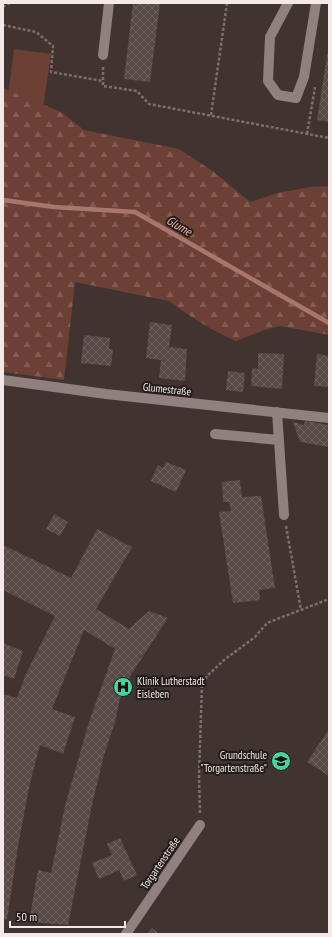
<svg xmlns="http://www.w3.org/2000/svg" width="332" height="937" font-family="'PT Sans Narrow',sans-serif">
  <style>
    .grass { fill: #6d4036 }
    .forest { fill: url(#forest-firs) }
    .lines { fill: none; stroke-linecap: round; stroke-linejoin: round }
    .stream { stroke: #a9766c; stroke-width: 4.5 }
    .building { fill: url(#building-cross-hatch) }
    .path { stroke: #7b6f6c; stroke-width: 2.5; stroke-dasharray: 3 2; stroke-linecap: butt }
    .minor { stroke: #90817e; stroke-width: 10 }
    .labels { text-anchor: middle; stroke-width: 4; stroke-linejoin: round; paint-order: stroke }
    .street-label { font-size: 11px; fill: #f2e9e8; stroke: #221c1b }
    .poi-label { font-size: 11px; fill: #f2e9e8; stroke: #221c1b; text-anchor: start }
    .water-label { font-size: 12px; font-style: italic; fill: #f7b8aa; stroke: #221c1b }
  </style>
  <defs>
    <pattern id="forest-firs" width="22" height="20" patternUnits="userSpaceOnUse"><rect width="22" height="20" fill="#6d4036"/><path d="M5 1l3.5 6h-7zM16 11l3.5 6h-7z" fill="#825c53"/></pattern>
    <pattern id="building-cross-hatch" width="8" height="8" patternUnits="userSpaceOnUse"><rect width="8" height="8" fill="#564946"/><path d="M0 0l8 8M0 8l8-8" fill="none" stroke="#6f6361"/></pattern>
  </defs>
  <rect width="100%" height="100%" fill="#403330"/>
  <path class="grass" d="M14,49L51,54L43,108L7,103Z"/>
  <path class="forest" d="M3,88L61,112L84,130L179,149L214,172L250,202L278,193L310,187L329,186V335L280,326L264,330L236,341C213,331 190,317 169,301L75,282L64,380L3,372Z"/>
  <g class="lines">
    <path class="stream" d="M3,200L54,207L135,212L329,323"/>
  </g>
  <path class="building" d="M133,3H160L150,82L124,79Z
    M328,49H329V122L317,120Z
    M150,322L172,325L169,347L187,349L185,381L159,378L161,360L146,358Z
    M84,335L110,338L109,349H113L111,366L81,363Z
    M258,353L284,354L282,389L251,386L252,368L258,369Z
    M317,354L329,356V387L314,386Z
    M228,371L245,373L243,392L226,390Z
    M305,421L329,425V447L300,442L293,422L304,425Z
    M166,462L186,470L176,492L151,481L158,465L163,468Z
    M240,480L242,497L261,496L275,588L259,590L260,600L233,603L219,512L231,511L229,502H223L222,482Z
    M54,514L68,522L60,536L46,529Z
    M97,529L132,547L96,609L129,629L149,611L168,618L132,673L120,699L115,722L104,755L92,805L68,925L29,922L38,870L51,873L65,806L89,722L115,649L84,630L52,709L75,717L63,754L40,745L30,783L18,846L7,920L3,919V694L17,698L26,674L55,616L3,590V545L71,578Z
    M3,643L23,651L14,679L3,675Z
    M329,729V776L307,762Z
    M120,838L137,875L124,881L119,870L99,879L92,863L112,855L107,844Z
    M152,928L159,934H147Z"/>
  <g class="lines">
    <path class="path" d="M3,7L10,3
      M3,25L36,32L53,46L51,72L103,81
      M103,67V86L137,91L149,104L329,138
      M211,115L227,3
      M307,134L315,87
      M286,526L301,610
      M200,813L199,776L202,684L207,676L224,660L255,637L267,623L329,599"/>
    <path class="minor" d="M288,3L270,37L268,81L278,95L296,98L304,77L316,3
      M103,55L109,3
      M3,380L106,394L329,418
      M277,412L284,515
      M215,434L279,440
      M126,934L200,825"/>
  </g>
  <defs>
    <symbol id="hospital-disc" viewBox="-11 -11 22 22"><circle r="9.5" fill="#46d49e" stroke="#221c1b"/><path d="M-5-5h3v3.5h4V-5h3V5h-3V1.5h-4V5h-3Z" fill="#111"/></symbol>
    <symbol id="school-disc" viewBox="-11 -11 22 22"><circle r="9.5" fill="#46d49e" stroke="#221c1b"/><path d="M0-5L7-2L0 1L-7-2ZM-4 1L0 2.5L4 1V4Q0 6-4 4Z" fill="#111"/></symbol>
  </defs>
  <g fill-rule="evenodd">
    <use href="#hospital-disc" x="112" y="676" width="22" height="22"/>
    <use href="#school-disc" x="270" y="750" width="22" height="22"/>
  </g>
  <g class="labels">
    <g class="street-label">
      <text transform="translate(167 389) rotate(6)" y="4">Glumestraße</text>
      <text transform="translate(160 863) rotate(-56)" y="4">Torgartenstraße</text>
    </g>
    <g class="poi-label">
      <text x="137" y="685">Klinik Lutherstadt<tspan x="137" dy="13">Eisleben</tspan></text>
      <text x="267" y="759" text-anchor="end">Grundschule<tspan x="267" dy="13">"Torgartenstraße"</tspan></text>
    </g>
    <g class="water-label">
      <text transform="translate(179 226) rotate(30)" y="4">Glume</text>
    </g>
  </g>
  <rect width="332" height="937" fill="none" stroke="#f2e9e8" stroke-width="8"/>
  <path d="M10 921v6h115v-6" fill="none" stroke="#f2e9e8" stroke-width="2"/>
  <text x="16" y="921" font-size="12" fill="#f2e9e8" stroke="#221c1b" stroke-width="3" paint-order="stroke">50 m</text>
</svg>
